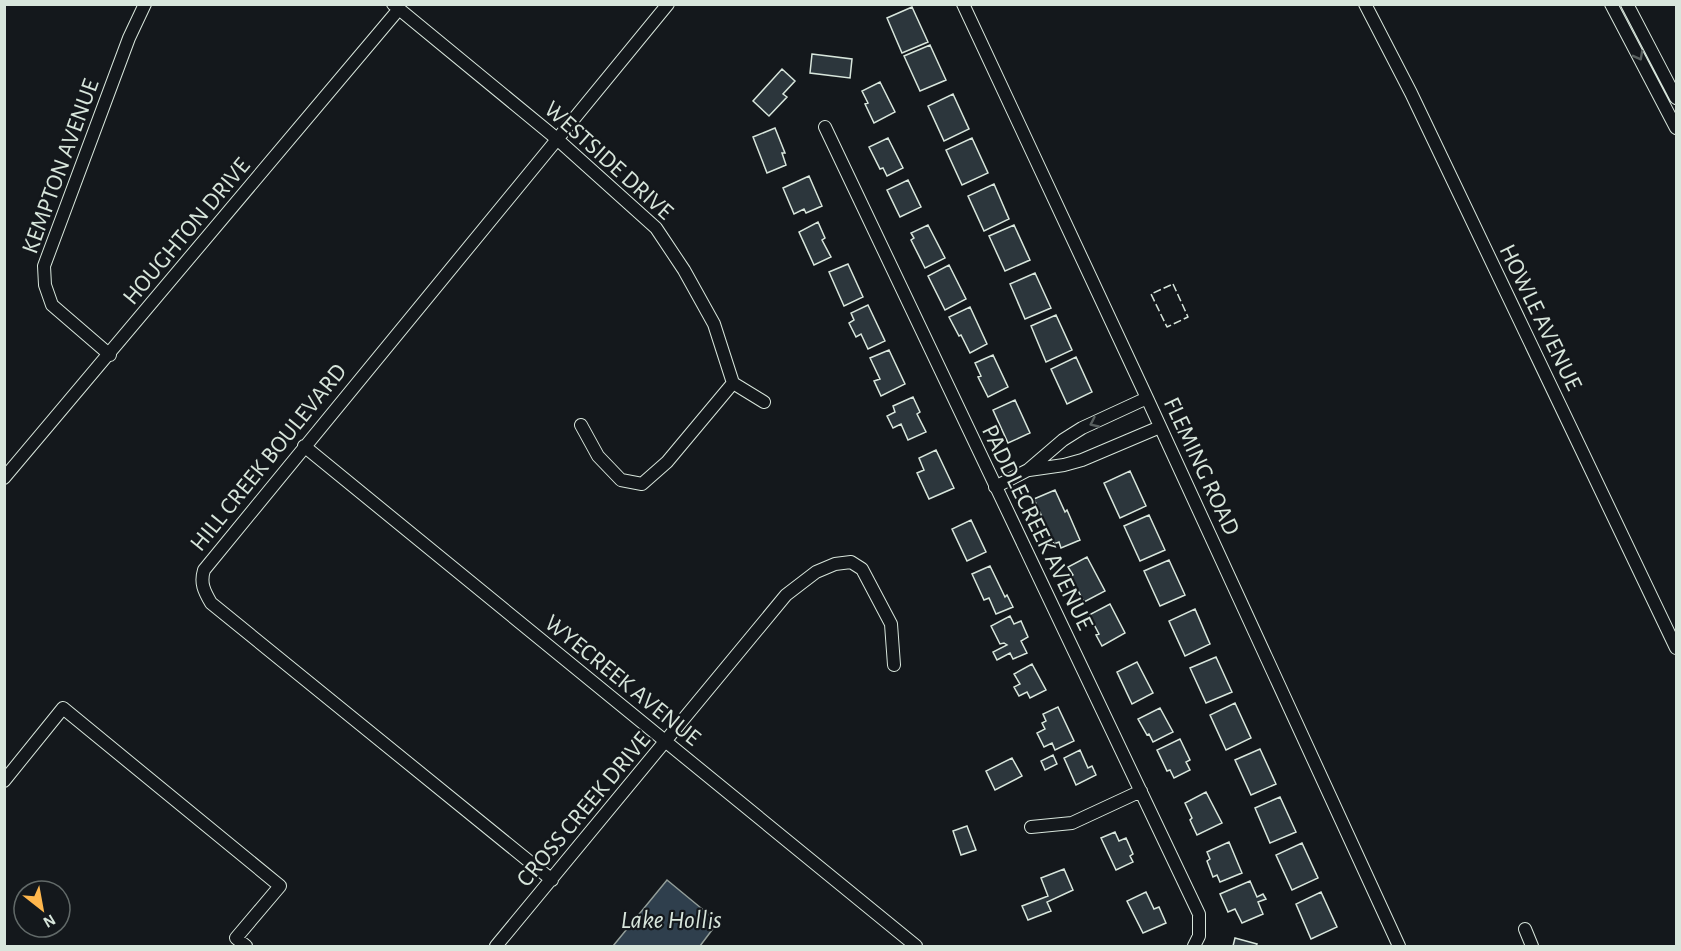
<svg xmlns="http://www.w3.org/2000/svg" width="1681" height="951" font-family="'Alegreya Sans',sans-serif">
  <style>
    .water { fill: #2f3f4d; stroke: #939e99; stroke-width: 1.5 }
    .building { fill: #2c363c; stroke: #d8e6dc; stroke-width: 1.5 }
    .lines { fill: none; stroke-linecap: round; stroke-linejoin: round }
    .minor-casing { stroke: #d8e6dc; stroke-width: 14 }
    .minor { stroke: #14181c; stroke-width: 12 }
    .fence { stroke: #d8e6dc; stroke-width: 1.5; stroke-dasharray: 8 3; stroke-linecap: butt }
    .oneway { stroke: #59605f }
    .labels { text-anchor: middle; stroke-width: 4.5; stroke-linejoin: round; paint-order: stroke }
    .street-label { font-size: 24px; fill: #d8e6dc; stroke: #14181c }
    .water-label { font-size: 26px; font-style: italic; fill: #d8e6dc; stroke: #14181c }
  </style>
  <rect width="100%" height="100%" fill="#14181c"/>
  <path class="water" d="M667,880L718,922L700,946H613Z"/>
  <path class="building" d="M912,7L928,42L902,53L887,18Z
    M930,45L946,80L920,91L904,56Z
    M812,54L852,59L850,78L810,73Z
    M782,69L795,81L783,94L787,97L769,116L753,101Z
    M880,82L895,112L874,123L865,104L868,103L862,91Z
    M953,94L969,129L944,141L928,106Z
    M775,128L785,153H782L786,165L767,173L753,137Z
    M888,138L903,168L887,176L883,168L880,169L869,147Z
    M972,138L988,173L962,185L946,150Z
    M809,176L822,206L806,213L804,209L794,214L783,188Z
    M908,180L921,207L900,217L887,190Z
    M994,184L1009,219L984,231L968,196Z
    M818,222L825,238L822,240L831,257L814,265L799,232Z
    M928,225L945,258L925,268L911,240L914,238L911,233Z
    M1014,225L1030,260L1005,271L989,236Z
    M848,264L863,297L844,306L829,272Z
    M949,265L966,299L945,310L928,276Z
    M1035,273L1051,308L1025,319L1010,284Z
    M868,305L885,341L868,349L861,334L856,337L849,323L854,320L851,313Z
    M970,307L987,344L970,353L961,335L959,336L949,317Z
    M1056,315L1072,350L1046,362L1031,326Z
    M889,350L905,384L881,396L874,381L880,379L870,358Z
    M993,355L1008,387L988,397L978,377L981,376L975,363Z
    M1076,357L1092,392L1067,404L1051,369Z
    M913,397L920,412L917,414L926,432L908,440L901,424L893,428L887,416L895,412L893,406Z
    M1015,400L1030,433L1008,443L993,410Z
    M936,450L954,488L929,499L917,473L924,470L919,458Z
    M1130,471L1146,506L1120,518L1104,483Z
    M1055,490L1065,512L1067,510L1080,540L1061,548L1059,542L1054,544L1034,499Z
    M1149,515L1165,550L1140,561L1124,526Z
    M971,520L986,552L967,561L952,529Z
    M1087,557L1105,591L1084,602L1071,577L1073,575L1068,567Z
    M1169,560L1185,595L1160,606L1144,571Z
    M990,566L1005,597L1007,595L1013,607L996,614L989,598L984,600L972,574Z
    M1110,604L1125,633L1102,646L1096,635L1099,634L1089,615Z
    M1195,609L1210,644L1185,656L1169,621Z
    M1010,616L1014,624L1021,621L1028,637L1021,641L1027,653L1013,659L1010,653L997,660L993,652L1007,645L1004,643L1000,644L991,626Z
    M1216,657L1232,692L1206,703L1190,668Z
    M1137,662L1153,693L1132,704L1117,672Z
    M1032,664L1046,690L1030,698L1027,692L1019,696L1014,687L1020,684L1014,674Z
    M1235,703L1251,738L1226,750L1210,715Z
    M1058,707L1074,741L1055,750L1052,743L1044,747L1037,733L1045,729L1042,723L1046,721L1043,714Z
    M1160,708L1173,732L1153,742L1149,734L1147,735L1138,719Z
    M1180,739L1190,760L1186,762L1190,770L1174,778L1170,770L1167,771L1157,750Z
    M1260,749L1276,784L1251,795L1235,760Z
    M1080,750L1088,768L1092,766L1096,775L1076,785L1064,758Z
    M1053,755L1057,764L1045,770L1041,761Z
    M1012,758L1022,776L995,790L986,771Z
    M1206,792L1222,823L1197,835L1190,820L1192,818L1185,803Z
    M1280,797L1296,832L1270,843L1255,808Z
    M967,826L976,850L961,855L953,831Z
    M1115,832L1119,841L1126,838L1133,854L1130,856L1133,862L1116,870L1101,838Z
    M1229,842L1242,873L1220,882L1217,875L1213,877L1207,861L1210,859L1207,852Z
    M1302,843L1318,878L1292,890L1276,855Z
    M1064,869L1073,890L1047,902L1051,911L1028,920L1022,906L1048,896L1041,878Z
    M1250,881L1257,897L1263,894L1266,899L1258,902L1263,914L1242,923L1235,909L1228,912L1220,894Z
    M1146,892L1154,909L1159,907L1166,923L1143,933L1127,901Z
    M1321,892L1337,927L1311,939L1296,904Z
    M1235,938L1257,944L1256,946H1233Z"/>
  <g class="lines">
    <defs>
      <path id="minor" d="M393,4L557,139L656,228L684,270L714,324L733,383L667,462L642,484L621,480L598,456L581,425
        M963,4L1147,398L1399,946
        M1365,4L1411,93L1676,648
        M1611,4L1676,128
        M1627,4L1676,98
        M825,127L1199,914V936L1194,946
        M110,355L52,305L45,285L44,266L129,38L145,4
        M733,383L764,402
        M304,446L916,946
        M1029,470L1064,465L1082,460L1160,427
        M4,478L399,9
        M995,487L1028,470L1063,440L1082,428L1147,398
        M4,781L63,708L280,886L236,938L246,946
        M1031,827L1072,823L1141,791
        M552,880L211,603C204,591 200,583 204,570L668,4
        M1525,929L1532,946
        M496,946L786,595L816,572L835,564L851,562L862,569L891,624L894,665"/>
    </defs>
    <use href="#minor" class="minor-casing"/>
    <use href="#minor" class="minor"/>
    <path class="fence" d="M1173,284L1188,317L1167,327L1151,294Z"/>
  </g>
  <defs><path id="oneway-chevron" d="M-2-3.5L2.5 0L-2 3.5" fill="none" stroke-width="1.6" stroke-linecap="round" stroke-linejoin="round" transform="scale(1.5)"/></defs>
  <g class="oneway">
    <use href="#oneway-chevron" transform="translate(1639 56) rotate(62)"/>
    <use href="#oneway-chevron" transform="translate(1094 423) rotate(155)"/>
  </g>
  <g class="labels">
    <g class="street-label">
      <text transform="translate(609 160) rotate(42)" y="8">WESTSIDE DRIVE</text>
      <text transform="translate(60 166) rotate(-70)" y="8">KEMPTON AVENUE</text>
      <text transform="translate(186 231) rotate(-50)" y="8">HOUGHTON DRIVE</text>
      <text transform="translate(1541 317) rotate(64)" y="8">HOWLE AVENUE</text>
      <text transform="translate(268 457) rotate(-51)" y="8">HILL CREEK BOULEVARD</text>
      <text transform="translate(1202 466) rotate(65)" y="8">FLEMING ROAD</text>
      <text transform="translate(1038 527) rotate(64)" y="8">PADDLECREEK AVENUE</text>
      <text transform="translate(623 680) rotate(39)" y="8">WYECREEK AVENUE</text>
      <text transform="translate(583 809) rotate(-50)" y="8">CROSS CREEK DRIVE</text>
    </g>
    <g class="water-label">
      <text x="671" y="928">Lake Hollis</text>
    </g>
  </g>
  <rect width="1681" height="951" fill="none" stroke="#d8e6dc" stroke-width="12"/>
  <g transform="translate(42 909) rotate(149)"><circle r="28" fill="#14181c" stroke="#626a69" stroke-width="1.5"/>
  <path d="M0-4.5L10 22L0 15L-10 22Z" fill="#ffb74d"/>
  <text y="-9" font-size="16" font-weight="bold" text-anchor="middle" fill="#d8e6dc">N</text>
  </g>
</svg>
